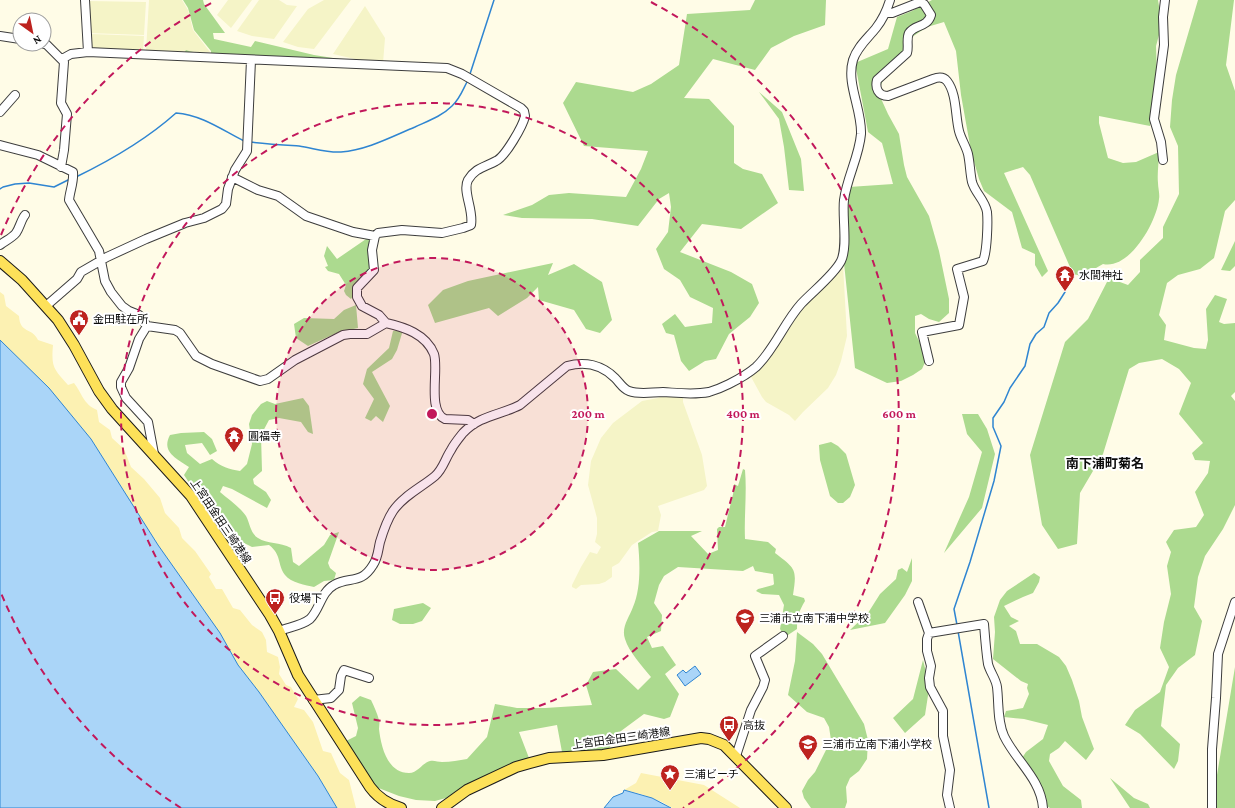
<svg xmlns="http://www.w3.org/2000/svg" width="1235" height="808" font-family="'Crimson Pro','Noto Sans JP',serif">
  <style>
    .farmland { fill: #f5f4c7 }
    .forest { fill: #acda8f }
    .sand { fill: #fcf1b2 }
    .water { fill: #aad5f8; stroke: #2f85d1 }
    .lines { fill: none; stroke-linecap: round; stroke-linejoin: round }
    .stream { stroke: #2f85d1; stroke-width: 1.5 }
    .minor-casing { stroke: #3d3d3d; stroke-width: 10 }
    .major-casing { stroke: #1b1b1b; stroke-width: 12 }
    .minor { stroke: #fff; stroke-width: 8 }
    .major { stroke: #fde159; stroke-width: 10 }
    .ring { fill: none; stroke: #c2185b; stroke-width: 2; stroke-dasharray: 7 5 }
    .labels { text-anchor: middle; stroke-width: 4; stroke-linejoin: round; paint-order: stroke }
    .poi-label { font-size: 11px; fill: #0a0a0a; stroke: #fff; text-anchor: start }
    .street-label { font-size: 11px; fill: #0a0a0a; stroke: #fff }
    .quarter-label { font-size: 13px; font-weight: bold; fill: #0a0a0a; stroke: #fff }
    .centre { fill: #c2185b; stroke: #fff; stroke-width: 2 }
    .ring-label { font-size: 12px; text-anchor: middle; font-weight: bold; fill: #c2185b; stroke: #fff; stroke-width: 4; stroke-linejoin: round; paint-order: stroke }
  </style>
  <rect width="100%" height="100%" fill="#fffce7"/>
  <path class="farmland" d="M149,0H182L188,10L193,30L210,52L146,51Z
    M228,0H252L231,28L217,15Z
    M259,0H279L287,5L297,6L274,39L252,36L237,31Z
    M324,0H351L314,49L298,47L283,42L308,9Z
    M87,1L146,2L144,35L89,33Z
    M365,6L385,38L383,63L368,62L333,54Z
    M91,34L144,36L143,51L98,49L91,47Z
    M843,265L847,336L841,361L836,375L828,388L803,412L795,421L789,415L766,402L762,397L750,375L799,310Z
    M663,395L683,397V402L702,455L707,486L704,490L658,506L661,515L658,531L652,532L632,545L619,563L612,567V577L605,582L599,584L581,585L576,589L572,587V585L581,567L590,552L597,554L601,547L595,542L597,534V518L588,485L591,461L601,438L613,423L642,401L658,398Z"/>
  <path class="forest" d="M183,0H203L204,4L225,33H213L214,39L251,47L255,41L314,55L352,61L184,53L186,50C194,53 202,53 211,53V51L194,30L188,8Z
    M755,0H826L825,25L794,36L771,48L755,70L713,59L684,98L709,99L734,126V163L743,169L762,174L778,203L741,229L702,224L680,252L731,272L752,284L759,303L750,317L729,334L716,359L705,361L689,371L681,361L674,335L666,333L662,324L675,314L685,327L712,323L713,308L690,297L680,280L664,269L656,249L668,232L671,207L669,193L659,199L638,226L592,219L522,218L503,215L532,205L549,195L569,193L626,197L641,169L648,151L584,146L563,103L576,82L633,92L651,84L679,65L687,14L750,10Z
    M932,0H1158L1162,24L1156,46L1157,78L1150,126L1099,116V123L1108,158L1123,163L1136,162L1159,152C1159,162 1157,173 1158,183C1158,188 1160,194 1159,199C1157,221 1130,270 1103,264L1082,276L1073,274L1030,175L1023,167L1004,173L1048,271L1042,277L1035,265V254L1022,248L1012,212L984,191L979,179L971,151L961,95L956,51L944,22L927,27L912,37L910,53L884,78L878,92L888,114L899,134L904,165L907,177L929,216L939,251L949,299V313L939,322L929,319L921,314L915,316V333L924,351L926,360L922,369L913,375L901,381L887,383L855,368L844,263L849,187L893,184L882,143L868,132L855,63L888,49L897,17L912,11Z
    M1198,0H1234L1226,65L1235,91V200L1225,211L1214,258L1200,269L1178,275L1167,283L1159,315L1166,325L1164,340L1194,348L1206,349L1208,340L1206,309L1215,295L1227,299L1219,322L1224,324L1235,323V392L1231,396L1235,401V505L1223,529L1205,556L1198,577L1194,607L1202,621L1195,655L1178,668L1166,685L1161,726L1180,744L1178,761L1174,769L1140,734L1125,725L1135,710L1160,692L1169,667L1160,648L1164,622L1171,594L1167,566L1171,552L1166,542L1174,530L1196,527L1204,515L1195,492L1208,473L1210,461L1195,460L1192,453L1203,443L1179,414L1191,383L1179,369L1162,359L1139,363L1129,369L1103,454L1080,493L1077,544L1058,549L1042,525L1030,455L1065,342L1088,319L1109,278L1128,285L1140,272V260L1163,238V227L1179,194L1178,146L1170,127L1172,100L1176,75Z
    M759,92L782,112L801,159L804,191L789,190L784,147L779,119Z
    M369,237H371V269L351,299L346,295L344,291L346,285L339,274L328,271L325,267L328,266L324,256L327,246L337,259Z
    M1235,241V266L1230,271L1221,270Z
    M553,263L548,275L574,264L602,282L612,320L600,333L586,329L574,310L539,300L538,287L527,298L498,316L489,308L435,323L428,305L443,290L468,281Z
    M356,305L358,328L339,332L308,346L296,338L294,324L304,318L334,319L344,310Z
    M403,330L397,350L392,359L372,372L390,406L383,422L376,416L371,421L365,418L374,399L363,384L367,369L389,348L393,331Z
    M303,398L309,406L313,434L308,432L301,422L279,418L269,420L261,435L262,471L253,479L254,484L266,492L271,500L267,508L232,489L223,486L220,492C228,499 240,507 246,516C250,523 250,533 258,538C267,544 280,542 291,548L293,562L299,566L324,545L330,535L339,532L328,563L330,568L336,573L334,580L324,581L314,587C306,585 291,583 285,575C277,564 282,555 269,545L252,547L244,543L231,546L184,475L189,467C176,458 161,452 170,435L181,433L204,432L212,439L217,451L210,455L202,443L185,445L187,453L200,464L212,459C221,467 229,469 240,471L247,464L252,444L249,424L252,415L261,404L267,401L275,404Z
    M962,414H978L987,429L995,454L982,508L944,553L969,497L982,452L967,434Z
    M831,442L838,446L846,454L855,485L850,497L843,503H838L830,496L820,460L819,445Z
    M743,469L745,470C747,493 744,516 745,539L768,542L776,549L775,553C796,569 797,569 793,595L804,598L805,601C799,611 797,617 797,629L785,637L780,629L784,605L779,595L762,594L756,591L758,589L773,585L774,584L773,574L755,571L753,566L743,571L678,567L664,576L659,585L654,603L662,615L661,631L647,637L652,648L663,646L676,665L665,674L679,694L670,717L664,719L644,714L621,731L607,751L562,752L557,725L519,732L529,758L468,784L446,798L435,801L416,800L399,796L376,787L356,755L344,745L346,741L356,736L358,728L352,703L360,696L371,700C374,706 377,713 379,720C380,723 379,726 379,729C381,746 387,773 409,773C418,773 422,763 430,761C434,760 438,762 442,762C451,762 459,760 467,759L487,737L495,704L517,708H545L592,705L586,685L593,672L616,669L638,690L651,677C642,666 629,652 625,639C621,627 629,618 633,607C641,589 640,563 638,543L659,531H702L691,536L708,554L718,550L717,529L719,527H725L734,490V484L738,486Z
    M912,558V581L905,595L885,623L850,630L868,613L880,594L896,579L898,570L902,568L907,572Z
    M1034,573L1040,577L1039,582L1033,593L1023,597L1004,606L1011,617L1019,621L1009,626L1016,631L1020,644H1037L1059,657L1066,666L1072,680L1079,701L1082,717L1094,749L1086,760L1065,741L1059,748L1050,754L1049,761L1063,786L1081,800L1082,808H1050L1047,806L1039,783L1022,758L1026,752L1043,739L1048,725L1024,719L1004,717L1006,711L1023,708L1029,694L1027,688L1028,684L1021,681L993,659L995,632L994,617L1000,600L1007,591Z
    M423,603L431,608L422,621L413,624H400L392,620L394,609Z
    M797,632L813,644L822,654L864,724L868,740L867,759L859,771L850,778L846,787L847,802L845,808H811L804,798L802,791L808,780L815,772L831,740L829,727L824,718L807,712L788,695L795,661Z
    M923,660L926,672L929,689L925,715L905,733L893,718L913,699Z
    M1235,667V808H1217V775Z
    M1110,778L1134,798L1148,804L1150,808H1130Z"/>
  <path class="sand" d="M0,292L4,295L6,306L19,316C20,334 32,327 38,340L53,345C51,368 54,369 68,385L74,383C82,393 83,404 97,410L99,422L110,430L112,438L124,449L131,467L144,479L160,498L165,513L179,528L182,538L195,551L211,574L209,577L216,589H222L233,608L240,610L252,625L262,632L266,640L267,652L278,657L280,667L279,674L286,685L291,687L298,699L294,707L304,710L313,722L323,751L331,753L340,773L349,780L356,808H337L318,776L259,692L238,665L220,633L158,545L91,439L0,342Z
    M641,773L704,785L740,808H672L662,802L641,794L624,790L636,783Z"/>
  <path class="water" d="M0,340L49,388L91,439L158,545L220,633L238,665L259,692L318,776L337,808H0Z
    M695,666L701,674L685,686L677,675L683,670L686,673Z
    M624,790L652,798L671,808H604L613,797L623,793Z"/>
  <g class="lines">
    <path class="stream" d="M470,74L494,0
      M250,142C266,144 283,145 299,146C313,148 327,153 341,152C367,150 391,137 415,127C428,121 442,116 452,106C460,99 463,89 468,80
      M76,177C111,160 147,139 176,113C202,115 222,130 244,141
      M0,189L3,187L15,184L29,183L54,187L70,179
      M957,625L954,609L970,562L994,481L1001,446L993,427V418L1004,402L1010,388L1025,366L1030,344L1036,334L1044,327L1049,313L1058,303L1065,292
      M958,631L989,808"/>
    <defs>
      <path id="minor" d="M85,0L88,52
        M886,13H892L920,2L924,4L931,15C927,28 915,24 909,33C906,39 909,47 907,53L877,80C875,88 878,96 888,96L933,79C938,77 943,76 947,81C957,94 955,115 959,131C961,139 966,146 968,154C970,163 970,173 972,182C975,193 985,200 987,212C988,223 987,252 983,261L957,269L964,297L959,325L922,332L929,361
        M0,36L20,39
        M44,44H46L64,62L61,103L67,114L64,150L61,167
        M62,59L71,54L88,52L447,68L462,74L521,108L524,111L525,116C523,126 505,157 496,161C485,167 475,168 468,180C462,191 474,210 471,225L463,228L442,233L402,230L378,233L375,236L353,232L306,216L278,196L258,190L232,177
        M0,112L15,95
        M0,145L38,155L73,172C74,182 70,190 69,200L99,251L105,281L111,292L122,306L129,311L139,315L147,326
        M1163,160L1161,142L1154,119L1164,45L1163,17L1165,0
        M375,236L372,250L374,270L357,288V297L362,306L379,315L386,323
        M0,245C5,241 12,238 16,233C20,227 21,220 25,215
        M46,306L77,279L81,272L107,257L146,239L185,223L204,218L222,209L226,204L228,189L235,170L247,151L251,60
        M147,326L175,330L180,333L196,356L212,364L260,381L268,379L295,360L343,335L350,334H367L386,323C404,327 426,334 434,354C439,369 427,412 445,419L468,420L474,424
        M147,326L139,339L129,368L121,382V387L126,398L148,422L154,454
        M918,602L929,633L927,639V651L931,666L929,678L930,687L943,711V736L950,770L947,795L950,808
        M279,631C289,627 301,626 310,619C320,609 321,592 334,585C349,576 361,585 373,565C378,558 378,550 380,542C383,532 387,520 393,511C403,496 422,487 435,476C443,469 445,459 451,450C454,444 459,438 463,433C480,415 501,415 520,405L567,366C585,361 602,365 615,378C620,383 623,389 629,391C640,395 652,392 663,392C679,393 693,395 709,392C716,390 723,387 729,384C739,379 748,374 756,367C774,350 784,323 801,304C812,292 834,275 841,261C848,247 842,216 844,200C847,177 859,157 861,134C862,109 846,84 853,60C857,47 868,38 876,28C883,19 887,10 890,0
        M929,633L984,624C985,637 986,651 988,664C990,672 996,679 997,687C999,703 997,721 1004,736C1016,761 1041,779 1043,808
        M313,700L331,698L339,690L341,676L344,670L369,678
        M736,756L751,710L763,687L765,680L755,656L783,636
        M1212,808V749L1216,698L1218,654L1235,602"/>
      <path id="major" d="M0,261L22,280L58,320L74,345L99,391L112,409L191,496L270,615L279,631L298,675L370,787C378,798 387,804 401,808
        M442,808L467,790L516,767L530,763L549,758L603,755L701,738L709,739L724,745L786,808"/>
    </defs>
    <use href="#minor" class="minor-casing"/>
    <use href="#major" class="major-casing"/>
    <use href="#minor" class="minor"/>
    <use href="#major" class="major"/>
  </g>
  <circle cx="432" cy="414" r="156" fill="#c2185b" fill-opacity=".12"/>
  <g class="ring">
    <circle cx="432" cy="414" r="156"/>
    <circle cx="432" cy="414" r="311"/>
    <path d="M181 808A467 467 0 0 1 1 593M1 235A467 467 0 0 1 213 2M651 2A467 467 0 0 1 683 808"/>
  </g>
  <defs>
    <symbol id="temple-pin" viewBox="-11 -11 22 30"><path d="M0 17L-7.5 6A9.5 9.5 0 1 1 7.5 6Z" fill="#bd231f" stroke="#fff"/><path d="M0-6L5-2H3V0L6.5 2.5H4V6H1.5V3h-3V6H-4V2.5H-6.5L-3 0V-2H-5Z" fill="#fff"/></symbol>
    <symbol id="civic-pin" viewBox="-11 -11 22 30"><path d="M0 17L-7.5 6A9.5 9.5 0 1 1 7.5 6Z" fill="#bd231f" stroke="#fff"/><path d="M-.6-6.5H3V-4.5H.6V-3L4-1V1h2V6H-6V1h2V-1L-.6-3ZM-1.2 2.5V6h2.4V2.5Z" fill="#fff"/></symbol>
    <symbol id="bus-pin" viewBox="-11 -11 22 30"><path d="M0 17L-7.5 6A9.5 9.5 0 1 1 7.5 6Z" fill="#bd231f" stroke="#fff"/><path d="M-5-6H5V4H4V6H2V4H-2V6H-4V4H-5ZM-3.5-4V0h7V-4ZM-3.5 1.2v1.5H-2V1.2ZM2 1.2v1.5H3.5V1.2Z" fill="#fff"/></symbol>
    <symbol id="school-pin" viewBox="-11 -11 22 30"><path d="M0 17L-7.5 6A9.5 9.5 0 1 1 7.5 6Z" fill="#bd231f" stroke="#fff"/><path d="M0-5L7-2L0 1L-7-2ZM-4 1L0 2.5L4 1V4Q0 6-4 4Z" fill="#fff"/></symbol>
    <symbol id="sight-pin" viewBox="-11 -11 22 30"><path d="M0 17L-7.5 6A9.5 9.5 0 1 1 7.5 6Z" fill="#bd231f" stroke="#fff"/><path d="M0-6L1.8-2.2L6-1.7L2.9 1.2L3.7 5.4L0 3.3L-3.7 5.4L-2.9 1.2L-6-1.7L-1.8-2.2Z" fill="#fff"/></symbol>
  </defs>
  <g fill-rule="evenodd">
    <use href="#temple-pin" x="1054" y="264" width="22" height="30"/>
    <use href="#civic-pin" x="68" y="308" width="22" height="30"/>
    <use href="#temple-pin" x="223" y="425" width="22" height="30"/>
    <use href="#bus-pin" x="264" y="587" width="22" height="30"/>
    <use href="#school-pin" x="734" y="607" width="22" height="30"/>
    <use href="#bus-pin" x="718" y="714" width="22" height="30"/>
    <use href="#school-pin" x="797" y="733" width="22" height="30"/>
    <use href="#sight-pin" x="659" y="763" width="22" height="30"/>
  </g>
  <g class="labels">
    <g class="poi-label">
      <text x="1079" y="279">水間神社</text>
      <text x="93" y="323">金田駐在所</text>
      <text x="248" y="440">圓福寺</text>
      <text x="289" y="602">役場下</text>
      <text x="759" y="622">三浦市立南下浦中学校</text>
      <text x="743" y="729">高抜</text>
      <text x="822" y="748">三浦市立南下浦小学校</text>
      <text x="684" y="778">三浦ビーチ</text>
    </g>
    <g class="street-label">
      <text transform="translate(221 521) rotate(56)" y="4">上宮田金田三崎港線</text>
      <text transform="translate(621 738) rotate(-8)" y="4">上宮田金田三崎港線</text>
    </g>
    <g class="quarter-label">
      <text x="1105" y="468">南下浦町菊名</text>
    </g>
  </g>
  <circle cx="432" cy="414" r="6" class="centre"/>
  <g class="ring-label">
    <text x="588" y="418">200 m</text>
    <text x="743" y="418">400 m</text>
    <text x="899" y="418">600 m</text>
  </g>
  <g transform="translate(32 32) rotate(147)"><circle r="19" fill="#ffffff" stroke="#9d9d9d"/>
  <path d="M0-3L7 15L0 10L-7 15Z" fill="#bd231f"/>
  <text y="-6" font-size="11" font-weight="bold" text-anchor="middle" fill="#0a0a0a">N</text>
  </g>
</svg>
